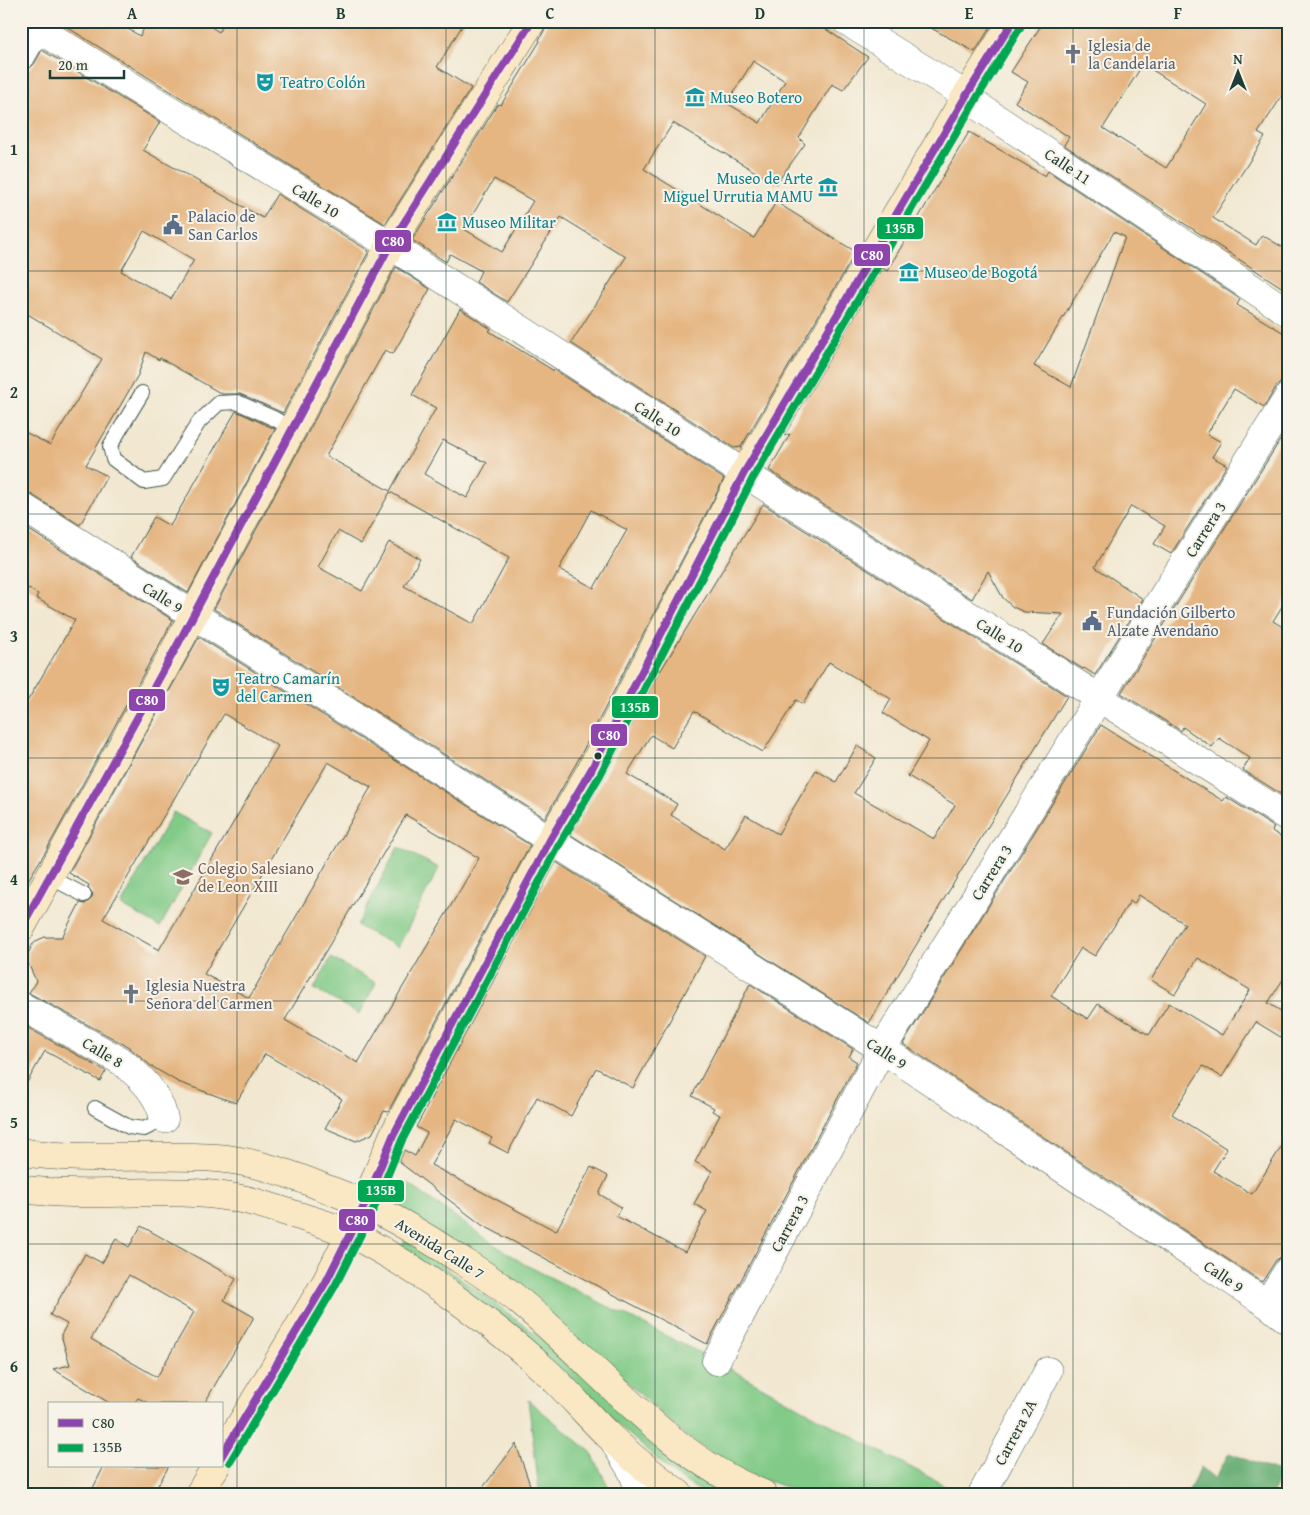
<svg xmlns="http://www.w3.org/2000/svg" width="1310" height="1515" font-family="'Gentium Book Plus',serif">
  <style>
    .green { fill: #81ca87; stroke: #50845e }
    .forest { fill: #68ae74; stroke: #447654 }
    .building { fill: #e5b682; fill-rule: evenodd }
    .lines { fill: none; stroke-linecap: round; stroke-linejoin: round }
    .lane-casing { stroke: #3f574c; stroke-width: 16 }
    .street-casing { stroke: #3f574c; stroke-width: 29 }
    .secondary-casing { stroke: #3f574c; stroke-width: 29 }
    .lane { stroke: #fff; stroke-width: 14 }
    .street { stroke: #fff; stroke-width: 28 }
    .secondary { stroke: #fae7c3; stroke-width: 28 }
    .bus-1-casing { stroke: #f7f3e8; stroke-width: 11 }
    .bus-2-casing { stroke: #f7f3e8; stroke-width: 11 }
    .bus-1 { stroke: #8e44ad; stroke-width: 8 }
    .bus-2 { stroke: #00a651; stroke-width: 8 }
    .grid { fill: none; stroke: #1f3d34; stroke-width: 1; stroke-opacity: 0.55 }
    .bus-dot { fill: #1f3d34; stroke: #f7f3e8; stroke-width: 2 }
    .labels { text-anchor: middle; stroke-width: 4; stroke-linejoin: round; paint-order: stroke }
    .worship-label { font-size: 16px; fill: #5b616d; stroke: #f7f3e8; text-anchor: start }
    .culture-label { font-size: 16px; fill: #0d838f; stroke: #f7f3e8; text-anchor: start }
    .street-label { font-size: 16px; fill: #1f3d34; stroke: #f7f3e8 }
    .service-label { font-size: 16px; fill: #4e5e75; stroke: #f7f3e8; text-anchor: start }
    .education-label { font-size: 16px; fill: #785e54; stroke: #f7f3e8; text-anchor: start }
    .line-badge { stroke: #f7f3e8; stroke-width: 2 }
    .badge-label { font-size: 14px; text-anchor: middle; font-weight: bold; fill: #fff }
    .neatline { fill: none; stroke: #1f3d34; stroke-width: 2 }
    .grid-label { font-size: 16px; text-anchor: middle; font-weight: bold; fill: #1f3d34 }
  </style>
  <rect width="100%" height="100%" fill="#f7f3e8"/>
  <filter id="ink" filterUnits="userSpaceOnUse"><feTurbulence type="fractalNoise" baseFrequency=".02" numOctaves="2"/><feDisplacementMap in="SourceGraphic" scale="10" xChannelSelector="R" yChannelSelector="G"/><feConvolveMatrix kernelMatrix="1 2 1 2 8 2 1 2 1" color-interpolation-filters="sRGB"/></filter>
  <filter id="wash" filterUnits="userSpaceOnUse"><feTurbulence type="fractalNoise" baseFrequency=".0096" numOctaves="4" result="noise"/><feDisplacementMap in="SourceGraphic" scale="20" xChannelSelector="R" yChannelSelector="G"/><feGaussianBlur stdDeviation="1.12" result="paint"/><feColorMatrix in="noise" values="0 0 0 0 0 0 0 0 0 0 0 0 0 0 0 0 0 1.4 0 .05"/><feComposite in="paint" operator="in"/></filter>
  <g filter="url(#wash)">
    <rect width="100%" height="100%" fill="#f2e8d1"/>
    <path class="green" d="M173,812L212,833L160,927L121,905Z
      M398,847L439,868L398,947L357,926Z
      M331,958L376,983L359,1014L314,989Z
      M406,1182L492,1243L524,1264L716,1361L855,1438L961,1494H806L739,1471L685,1436L599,1356L393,1204Z
      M406,1240L496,1304L746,1494H705L676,1476L612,1419L560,1368L400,1248Z
      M528,1400L591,1452L612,1494H542L539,1489Z"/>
    <path class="forest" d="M1229,1453L1281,1473L1272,1494H1187L1201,1467L1215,1479Z"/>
    <g id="blocks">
      <path class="building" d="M57,21H114L140,36L148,21H202L219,32L226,21H465L437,67L471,88L385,224Z
        M548,21H813L868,57L843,90L832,84L799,138L805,144L776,184L673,123L644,169L754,238L776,202L856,252L741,447L734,448L571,343L626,257L561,217L507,302L476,282L481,271L450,254L446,262L412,240L498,104L501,105L540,41L539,40L545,29ZM753,61L785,81L760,123L727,103ZM494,179L533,201L502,252L464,229Z
        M918,21H994L975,52Z
        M1044,21H1276L1289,29V85L1258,133L1265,137L1213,218L1256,245L1262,235L1289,251V292L1064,145L1069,137L1015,102L1028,82L1011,72ZM1143,64L1206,104L1166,168L1103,128Z
        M42,50L160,122L143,150L263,218L277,194L369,251L283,413L240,394H222L160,358L159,360L146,352L138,375L86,465L107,476L80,525L29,493L21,490V430L50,445L102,359L21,310V72L28,70L34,64ZM144,231L194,260L171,299L121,271Z
        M969,132L1045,176L1048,171L1240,299L1237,305L1289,336V381L1281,382L1276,387L1264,407L1234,389L1207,434L1221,442L1212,457L1227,465L1171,554L1154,544L1165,526L1131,506L1095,567L1143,599L1095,675L1084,668L1083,669L1043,644L1063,614L1024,612L1013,607L1003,598L988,571L972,599L769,470L790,434L784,436L883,268L887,271ZM1114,232L1125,237L1071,387L1034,366Z
        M396,267L430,289L393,354L385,350L326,456L390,491L436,408L412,395L460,309L491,329L489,331L554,371L555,370L724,479L577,762L545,818L214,609ZM443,440L487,463L467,498L424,474ZM390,492L509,558L473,624L404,586L420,559L389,542L362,591L318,567L338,531L361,544ZM591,510L627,530L594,588L559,569Z
        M236,411L275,429L188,593L131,557L154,517L170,526Z
        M1289,426V595L1273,621L1289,631V799L1243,770L1250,758L1219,738L1212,747L1183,727L1181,731L1121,693Z
        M763,504L1067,696L869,1023L571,835L604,778L656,678ZM829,662L891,699L883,713L929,741L908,776L955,805L934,839L854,793L876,758L857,746L836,782L816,770L778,834L746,815L725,849L671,815L677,804L627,774L651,735L672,748L694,711L763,752L796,700L803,704Z
        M21,525L173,620L47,849L21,892V712L75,620L36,598L38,594L21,584Z
        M199,637L530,845L388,1112L384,1111L372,1134L356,1141L325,1128L342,1099L265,1054L236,1103L178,1082L151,1066L129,1047L29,993L36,981L28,963V954L32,945L38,940L45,937H62L80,903L85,904L91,899L93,894L88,887L89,885L69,873ZM224,714L278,746L159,950L103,919ZM328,762L371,787L249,998L204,974ZM406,815L479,858L358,1063L285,1020Z
        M1101,725L1223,801L1226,797L1274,827L1272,831L1289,842V970L1268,1003L1289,1016V1042L1256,1022L1222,1077L1203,1066L1172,1114L1227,1149L1213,1171L1252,1194L1289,1134V1252L1276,1260L1262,1282L903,1044ZM1139,895L1185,924L1151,980L1175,994L1198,958L1250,990L1222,1035L1169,1003L1149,1035L1098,1004L1088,1019L1051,996L1081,948L1095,956L1130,901L1134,904Z
        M556,862L705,956L633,1088L596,1068L571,1116L537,1097L508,1153L489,1143L492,1138L456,1119L431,1165L556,1231L591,1167L608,1176L599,1194L621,1207L616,1216L685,1252L707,1211L694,1204L712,1171L695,1162L720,1115L712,1111L714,1108L692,1096L750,984L853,1049L849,1057L857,1062L707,1344L482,1225L399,1162L404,1150L415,1156L427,1133L416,1127Z
        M21,1024L106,1071L100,1081L45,1051L21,1093Z
        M141,1226L236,1279L224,1300L254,1317L204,1404H150L138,1398L133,1404H111L53,1369L70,1365L61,1335L67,1324L50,1315L85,1254L102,1263L116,1239L129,1247ZM129,1275L194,1312L157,1377L91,1339Z
        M516,1444L533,1494H478Z
        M104,1466H169L153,1494H90Z"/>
    </g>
  </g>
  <g filter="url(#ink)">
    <use href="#blocks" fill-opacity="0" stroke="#3f574c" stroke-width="1"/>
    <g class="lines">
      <defs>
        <path id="lane" d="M142,393L110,446L113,459L144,482L163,479L199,422L219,403L237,402L275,419L292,429
          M50,877L84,895
          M95,1108L129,1127L144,1129L164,1119"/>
        <path id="street" d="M25,21L390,245L739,470L1289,818
          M846,21L959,91L978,106L1289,313
          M21,56L41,21
          M21,506L882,1049L1267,1304L1289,1321
          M21,1006L121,1061C141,1077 159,1094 164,1119
          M1267,1304L1289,1269
          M716,1361L882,1049L1099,698L1289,396
          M616,1445L632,1471L641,1494
          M982,1494L1048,1371"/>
        <path id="secondary" d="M21,928L178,644L390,245L532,21
          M21,1152C86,1162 151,1153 217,1158C255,1161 292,1174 327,1189C340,1194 354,1199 366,1205C394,1218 419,1233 444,1249C465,1263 487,1276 508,1292C593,1358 661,1454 763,1494
          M21,1189C94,1200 168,1184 241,1199C261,1203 280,1210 299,1216C321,1223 343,1229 363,1240C426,1274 495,1325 548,1373C569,1393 588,1416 609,1436C631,1457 655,1476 679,1494
          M221,1457L326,1282L365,1204L393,1136L550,840L591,770L744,473L966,96L1013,21
          M199,1494L216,1466"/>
      </defs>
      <use href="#lane" class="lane-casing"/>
      <use href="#street" class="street-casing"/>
      <use href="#secondary" class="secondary-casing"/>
      <use href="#lane" class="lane"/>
      <use href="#street" class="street"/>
      <use href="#secondary" class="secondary"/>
      <defs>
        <path id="bus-1" d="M21,928L178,644L390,245L532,21
          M221,1457L326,1282L365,1204L393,1136L550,840L591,770L744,473L966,96L1013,21"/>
        <path id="bus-2" d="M230,1462L335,1286L374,1208L402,1140L559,845L600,775L753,478L975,101L1021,26"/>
      </defs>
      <use href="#bus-1" class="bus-1-casing"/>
      <use href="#bus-2" class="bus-2-casing"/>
      <use href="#bus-1" class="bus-1"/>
      <use href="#bus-2" class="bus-2"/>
    </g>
  </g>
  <path class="grid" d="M237,21V1494M446,21V1494M655,21V1494M864,21V1494M1073,21V1494M21,271H1289M21,514H1289M21,758H1289M21,1001H1289M21,1244H1289"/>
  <defs>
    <symbol id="church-bare" viewBox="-9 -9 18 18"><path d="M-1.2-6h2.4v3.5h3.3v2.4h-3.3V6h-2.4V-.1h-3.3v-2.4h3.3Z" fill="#6b7280" stroke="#f7f3e8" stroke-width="2.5" paint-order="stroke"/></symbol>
    <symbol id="theatre-bare" viewBox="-9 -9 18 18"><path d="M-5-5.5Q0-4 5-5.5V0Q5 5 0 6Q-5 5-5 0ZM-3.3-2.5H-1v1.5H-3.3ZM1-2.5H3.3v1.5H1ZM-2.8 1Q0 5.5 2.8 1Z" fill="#0f9aa8" stroke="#f7f3e8" stroke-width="2.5" paint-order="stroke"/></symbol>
    <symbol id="museum-bare" viewBox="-9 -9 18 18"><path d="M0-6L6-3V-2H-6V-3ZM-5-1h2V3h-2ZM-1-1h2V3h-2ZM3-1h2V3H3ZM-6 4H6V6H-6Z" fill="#0f9aa8" stroke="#f7f3e8" stroke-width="2.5" paint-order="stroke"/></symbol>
    <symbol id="civic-bare" viewBox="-9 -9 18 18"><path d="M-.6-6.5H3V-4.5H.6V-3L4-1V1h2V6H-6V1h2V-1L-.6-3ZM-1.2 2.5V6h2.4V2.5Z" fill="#5c6f8a" stroke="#f7f3e8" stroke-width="2.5" paint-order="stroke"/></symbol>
    <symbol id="school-bare" viewBox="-9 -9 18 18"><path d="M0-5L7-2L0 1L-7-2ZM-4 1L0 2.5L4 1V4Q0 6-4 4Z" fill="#8d6e63" stroke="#f7f3e8" stroke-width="2.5" paint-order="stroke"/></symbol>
  </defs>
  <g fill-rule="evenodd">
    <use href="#church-bare" x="1059" y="40" width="28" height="28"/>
    <use href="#theatre-bare" x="251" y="68" width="28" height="28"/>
    <use href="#museum-bare" x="681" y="83" width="28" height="28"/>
    <use href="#museum-bare" x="814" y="173" width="28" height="28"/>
    <use href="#museum-bare" x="433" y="208" width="28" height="28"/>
    <use href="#civic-bare" x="159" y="211" width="28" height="28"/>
    <use href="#museum-bare" x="895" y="258" width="28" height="28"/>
    <use href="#civic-bare" x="1078" y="607" width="28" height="28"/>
    <use href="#theatre-bare" x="207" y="673" width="28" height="28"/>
    <use href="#school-bare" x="169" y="863" width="28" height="28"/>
    <use href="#church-bare" x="117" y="980" width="28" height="28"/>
  </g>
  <circle class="bus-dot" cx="598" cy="756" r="4.5"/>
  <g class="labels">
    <g class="worship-label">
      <text x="1088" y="51">Iglesia de<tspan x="1088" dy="18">la Candelaria</tspan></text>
      <text x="146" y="991">Iglesia Nuestra<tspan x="146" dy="18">Señora del Carmen</tspan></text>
    </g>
    <g class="culture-label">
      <text x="280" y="88">Teatro Colón</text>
      <text x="710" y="103">Museo Botero</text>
      <text x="813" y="184" text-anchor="end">Museo de Arte<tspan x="813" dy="18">Miguel Urrutia MAMU</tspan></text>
      <text x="462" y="228">Museo Militar</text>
      <text x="924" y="278">Museo de Bogotá</text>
      <text x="236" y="684">Teatro Camarín<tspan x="236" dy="18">del Carmen</tspan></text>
    </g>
    <g class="street-label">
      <text transform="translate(1068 166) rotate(34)" y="6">Calle 11</text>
      <text transform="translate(316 200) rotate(31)" y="6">Calle 10</text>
      <text transform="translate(658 418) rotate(33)" y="6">Calle 10</text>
      <text transform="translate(1205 529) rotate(-58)" y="6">Carrera 3</text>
      <text transform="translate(163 597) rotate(32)" y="6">Calle 9</text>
      <text transform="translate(1000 635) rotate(32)" y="6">Calle 10</text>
      <text transform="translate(991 872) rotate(-58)" y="6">Carrera 3</text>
      <text transform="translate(103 1052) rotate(31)" y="6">Calle 8</text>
      <text transform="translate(887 1053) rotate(33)" y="6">Calle 9</text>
      <text transform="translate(789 1223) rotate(-62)" y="6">Carrera 3</text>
      <text transform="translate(440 1248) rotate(32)" y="6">Avenida Calle 7</text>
      <text transform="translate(1224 1276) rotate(34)" y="6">Calle 9</text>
      <text transform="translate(1015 1432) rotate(-62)" y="6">Carrera 2A</text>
    </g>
    <g class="service-label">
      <text x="188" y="222">Palacio de<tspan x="188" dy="18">San Carlos</tspan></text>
      <text x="1107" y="618">Fundación Gilberto<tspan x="1107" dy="18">Alzate Avendaño</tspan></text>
    </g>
    <g class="education-label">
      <text x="198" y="874">Colegio Salesiano<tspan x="198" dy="18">de Leon XIII</tspan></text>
    </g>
  </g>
  <g class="line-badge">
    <rect x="876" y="216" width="48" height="24" rx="5" fill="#00a651"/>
    <rect x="374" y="229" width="38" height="24" rx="5" fill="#8e44ad"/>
    <rect x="853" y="243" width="38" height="24" rx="5" fill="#8e44ad"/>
    <rect x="128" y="688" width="38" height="24" rx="5" fill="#8e44ad"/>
    <rect x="611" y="695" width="48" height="24" rx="5" fill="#00a651"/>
    <rect x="590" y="723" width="38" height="24" rx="5" fill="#8e44ad"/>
    <rect x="357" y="1179" width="48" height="24" rx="5" fill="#00a651"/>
    <rect x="338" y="1208" width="38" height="24" rx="5" fill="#8e44ad"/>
  </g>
  <g class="badge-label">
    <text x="900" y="233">135B</text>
    <text x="393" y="246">C80</text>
    <text x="872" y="260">C80</text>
    <text x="147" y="705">C80</text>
    <text x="635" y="712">135B</text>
    <text x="609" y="740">C80</text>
    <text x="381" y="1195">135B</text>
    <text x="357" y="1225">C80</text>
  </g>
  <rect width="1310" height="1515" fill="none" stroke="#f7f3e8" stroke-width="55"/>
  <rect x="48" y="1402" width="175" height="65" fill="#f7f3e8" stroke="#a1aaa0"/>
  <rect x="58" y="1419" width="25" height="8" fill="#8e44ad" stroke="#a1aaa0"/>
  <text x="92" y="1428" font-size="15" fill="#1f3d34">C80</text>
  <rect x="58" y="1444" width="25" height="8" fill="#00a651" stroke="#a1aaa0"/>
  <text x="92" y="1452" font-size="15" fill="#1f3d34">135B</text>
  <g transform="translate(1238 72)" stroke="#f7f3e8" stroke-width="4" paint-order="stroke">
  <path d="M0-4L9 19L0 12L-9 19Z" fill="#1f3d34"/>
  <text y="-8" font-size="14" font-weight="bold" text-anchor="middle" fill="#1f3d34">N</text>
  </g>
  <path d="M50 70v8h74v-8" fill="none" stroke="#1f3d34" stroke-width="2.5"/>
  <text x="58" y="70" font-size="15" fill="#1f3d34" stroke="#f7f3e8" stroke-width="4" paint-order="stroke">20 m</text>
  <rect x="28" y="28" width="1254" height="1460" class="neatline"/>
  <g class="grid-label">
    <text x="132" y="19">A</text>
    <text x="341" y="19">B</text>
    <text x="550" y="19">C</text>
    <text x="760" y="19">D</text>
    <text x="969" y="19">E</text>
    <text x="1178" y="19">F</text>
    <text x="14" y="155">1</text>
    <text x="14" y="398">2</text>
    <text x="14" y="642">3</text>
    <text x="14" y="885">4</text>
    <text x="14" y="1128">5</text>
    <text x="14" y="1372">6</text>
  </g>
</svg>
